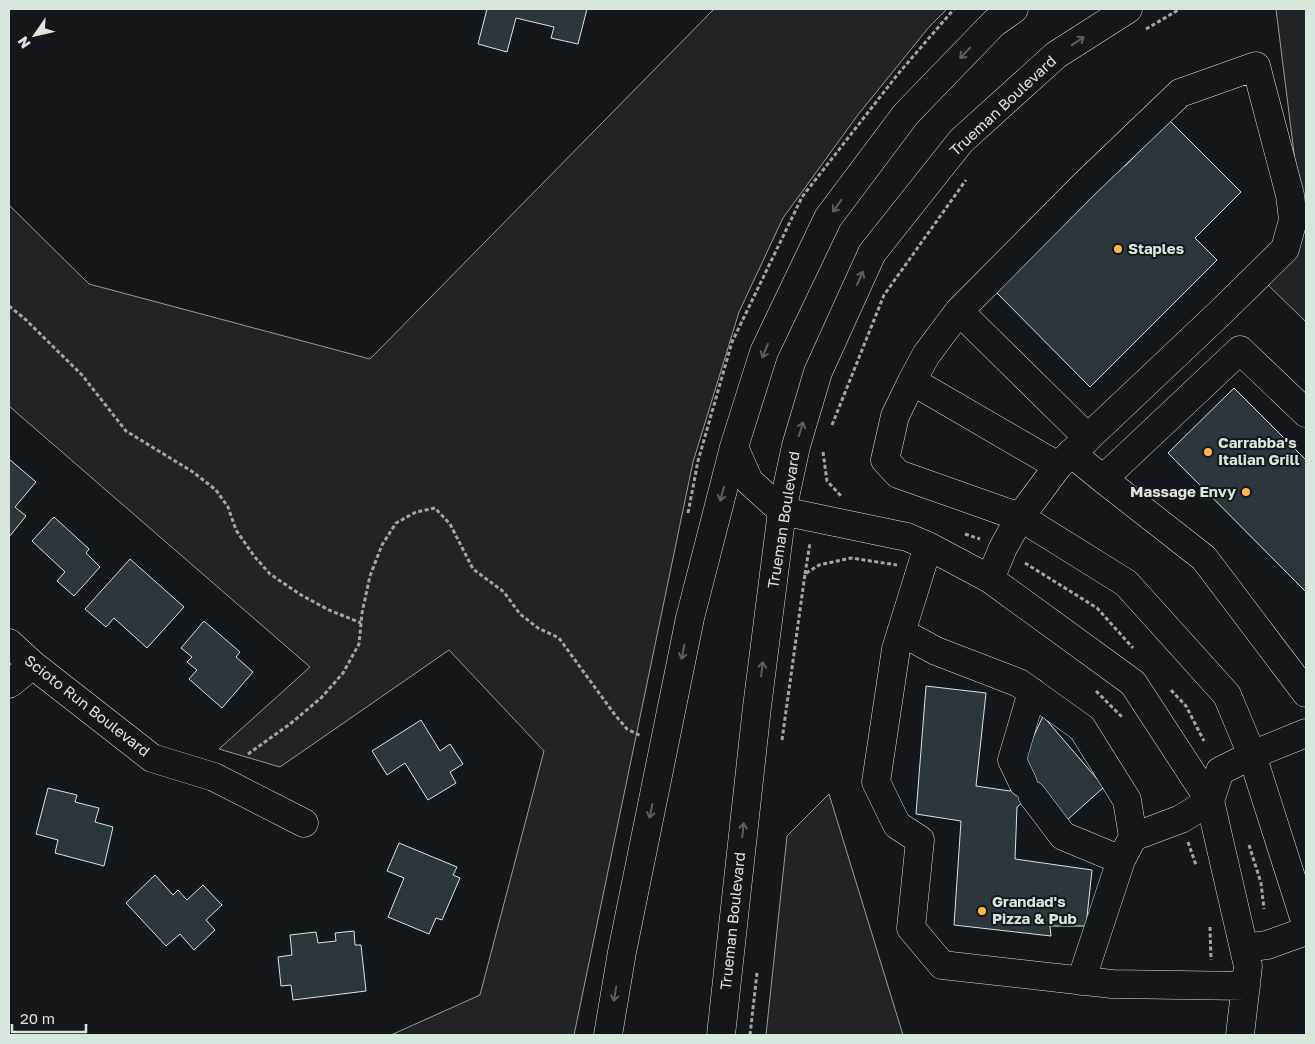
<svg xmlns="http://www.w3.org/2000/svg" width="1315" height="1044" font-family="'Golos Text',sans-serif">
  <style>
    .green { fill: #202428; stroke: #939e99 }
    .building { fill: #2c363c; stroke: #d8e6dc }
    .lines { fill: none; stroke-linecap: round; stroke-linejoin: round }
    .minor-casing { stroke: #d8e6dc; stroke-width: 29 }
    .major-casing { stroke: #d8e6dc; stroke-width: 29 }
    .path { stroke: #9da8a2; stroke-width: 3; stroke-dasharray: 4 2.5; stroke-linecap: butt }
    .minor { stroke: #14181c; stroke-width: 28 }
    .major { stroke: #14181c; stroke-width: 28 }
    .oneway { stroke: #59605f }
    .poi-dot { fill: #ffb74d; stroke: #14181c; stroke-width: 2 }
    .labels { text-anchor: middle; stroke-width: 4; stroke-linejoin: round; paint-order: stroke }
    .street-label { font-size: 15px; fill: #d8e6dc; stroke: #14181c }
    .poi-label { font-size: 15px; font-weight: bold; fill: #d8e6dc; stroke: #14181c; text-anchor: start }
  </style>
  <rect width="100%" height="100%" fill="#14181c"/>
  <path class="green" d="M714,9H947L929,27L857,116L783,218L739,312L693,462L574,1035H391L480,995L544,751L449,650L280,767L219,749L310,667L9,406V205L89,284L370,359Z
    M1276,9H1306V322L1265,282L1304,233Z
    M829,794L903,1035H766L787,836Z"/>
  <path class="building" d="M487,9H587L578,44L551,38L554,27L516,18L507,52L478,44Z
    M1170,121L1241,192L1195,238L1217,260L1090,387L992,288L1119,160L1125,166Z
    M1234,388L1306,460V592L1168,453Z
    M9,459L36,482L15,507L26,516L9,537Z
    M54,517L89,549L86,553L100,567L74,596L57,581L65,572L32,541Z
    M130,559L184,607L147,648L114,618L106,627L85,609Z
    M204,621L240,652L236,657L253,672L222,708L189,679L197,670L187,662L192,657L181,648Z
    M926,686L986,693L976,786L1010,791L1031,777L1020,766L1043,716L1104,787L1066,821L1039,789L1017,807L1015,859L1092,870L1086,926H1050L1051,936L954,925L961,821L916,814Z
    M421,720L440,751L450,744L463,764L450,772L456,783L428,800L405,763L387,775L372,751Z
    M48,788L77,795L75,802L99,808L95,822L113,827L104,866L55,853L58,840L36,834Z
    M399,843L457,867L453,875L460,878L442,920L436,918L429,934L388,917L404,878L387,871Z
    M155,875L173,895L178,890L187,900L203,885L222,905L206,920L215,930L194,950L180,934L166,946L126,903Z
    M354,931L355,945H361L366,991L293,1000L291,985L281,986L278,957L292,955L290,935L316,932L318,943L336,941L335,933Z"/>
  <g class="lines">
    <defs>
      <path id="minor" d="M912,381L1058,466
        M1071,453L1103,479L1240,350L1306,413
        M1103,479L1204,558L1306,693
        M782,511L907,537L928,546L990,579L1133,683L1210,801L1248,966L1240,1035
        M928,546L896,649L876,782L897,825L920,840L911,928L942,965L1112,984L1246,986
        M990,579L1003,548L1020,517L1058,466L1222,311L1285,249L1293,220L1290,195L1256,66L1180,93L1084,185L959,311L1087,437
        M901,632L936,651L1019,683L1082,728L1127,800L1133,837L1181,819L1210,801L1220,771L1252,755L1227,695L1126,583L1020,517L898,474L885,460L895,416L912,381L926,355L959,311
        M9,643L33,665L152,758L214,777L304,823
        M9,684L33,665
        M1306,733L1252,755L1306,924
        M1023,783L1012,760L1032,692
        M1032,795L1063,836L1121,860
        M1244,948L1267,945L1306,931
        M1081,981L1121,860L1133,837"/>
      <path id="major" d="M734,447L749,481L782,511
        M608,1035L622,952L690,618L734,447L764,352L828,218L906,114L994,23L1014,9
        M721,1035L757,707L782,511L796,446L818,372L872,253L961,141L1056,55L1128,9"/>
    </defs>
    <use href="#minor" class="minor-casing"/>
    <use href="#major" class="major-casing"/>
    <path class="path" d="M1146,29L1180,9
      M9,306L25,319L82,375L126,431L193,472L216,490L228,507L236,530L254,556L270,574L301,595L329,610L361,623
      M832,425L884,295L966,180
      M823,452L827,481L842,497
      M688,513L698,461L732,342L802,197L898,74L954,9
      M965,534L980,539
      M1025,563L1097,608L1133,648
      M805,574L810,543
      M1171,690L1186,706L1204,741
      M1096,691L1122,717
      M782,740L805,574L819,565L851,558L897,565
      M248,754L290,724L322,697L343,673L359,644L362,613L370,576L382,545L396,523L416,512L435,508L450,524L473,569L504,592L520,614L538,628L559,638L615,715L627,729L641,736
      M1188,842L1196,865
      M1249,845L1261,883L1264,909
      M1210,927L1211,960
      M750,1035L757,973"/>
    <use href="#minor" class="minor"/>
    <use href="#major" class="major"/>
  </g>
  <defs><path id="oneway-shaft" d="M-6 0H5M1.5-3L5.5 0L1.5 3" fill="none" stroke-width="1.6" stroke-linecap="round" stroke-linejoin="round" transform="scale(1.25)"/></defs>
  <g class="oneway">
    <use href="#oneway-shaft" transform="translate(1078 41) rotate(-33)"/>
    <use href="#oneway-shaft" transform="translate(965 53) rotate(134)"/>
    <use href="#oneway-shaft" transform="translate(837 206) rotate(126)"/>
    <use href="#oneway-shaft" transform="translate(860 278) rotate(-66)"/>
    <use href="#oneway-shaft" transform="translate(765 351) rotate(112)"/>
    <use href="#oneway-shaft" transform="translate(801 429) rotate(-73)"/>
    <use href="#oneway-shaft" transform="translate(722 494) rotate(105)"/>
    <use href="#oneway-shaft" transform="translate(683 652) rotate(101)"/>
    <use href="#oneway-shaft" transform="translate(762 669) rotate(-83)"/>
    <use href="#oneway-shaft" transform="translate(651 811) rotate(101)"/>
    <use href="#oneway-shaft" transform="translate(743 830) rotate(-84)"/>
    <use href="#oneway-shaft" transform="translate(615 994) rotate(99)"/>
  </g>
  <g class="poi-dot">
    <circle cx="1118" cy="249" r="5"/>
    <circle cx="1208" cy="452" r="5"/>
    <circle cx="1246" cy="492" r="5"/>
    <circle cx="982" cy="911" r="5"/>
  </g>
  <g class="labels">
    <g class="street-label">
      <text transform="translate(1003 106) rotate(-43)" y="5">Trueman Boulevard</text>
      <text transform="translate(784 520) rotate(-81)" y="5">Trueman Boulevard</text>
      <text transform="translate(87 706) rotate(38)" y="5">Scioto Run Boulevard</text>
      <text transform="translate(733 921) rotate(-84)" y="5">Trueman Boulevard</text>
    </g>
    <g class="poi-label">
      <text x="1128" y="254">Staples</text>
      <text x="1218" y="448">Carrabba's<tspan x="1218" dy="17">Italian Grill</tspan></text>
      <text x="1236" y="497" text-anchor="end">Massage Envy</text>
      <text x="992" y="907">Grandad's<tspan x="992" dy="17">Pizza &amp; Pub</tspan></text>
    </g>
  </g>
  <rect width="1315" height="1044" fill="none" stroke="#d8e6dc" stroke-width="20"/>
  <g transform="translate(35 35) rotate(236)" stroke="#14181c" stroke-width="4" paint-order="stroke">
  <path d="M0-4L9 19L0 12L-9 19Z" fill="#d8e6dc"/>
  <text y="-8" font-size="14" font-weight="bold" text-anchor="middle" fill="#d8e6dc">N</text>
  </g>
  <path d="M12 1024v8h74v-8" fill="none" stroke="#d8e6dc" stroke-width="2.5"/>
  <text x="20" y="1024" font-size="15" fill="#d8e6dc" stroke="#14181c" stroke-width="4" paint-order="stroke">20 m</text>
</svg>
